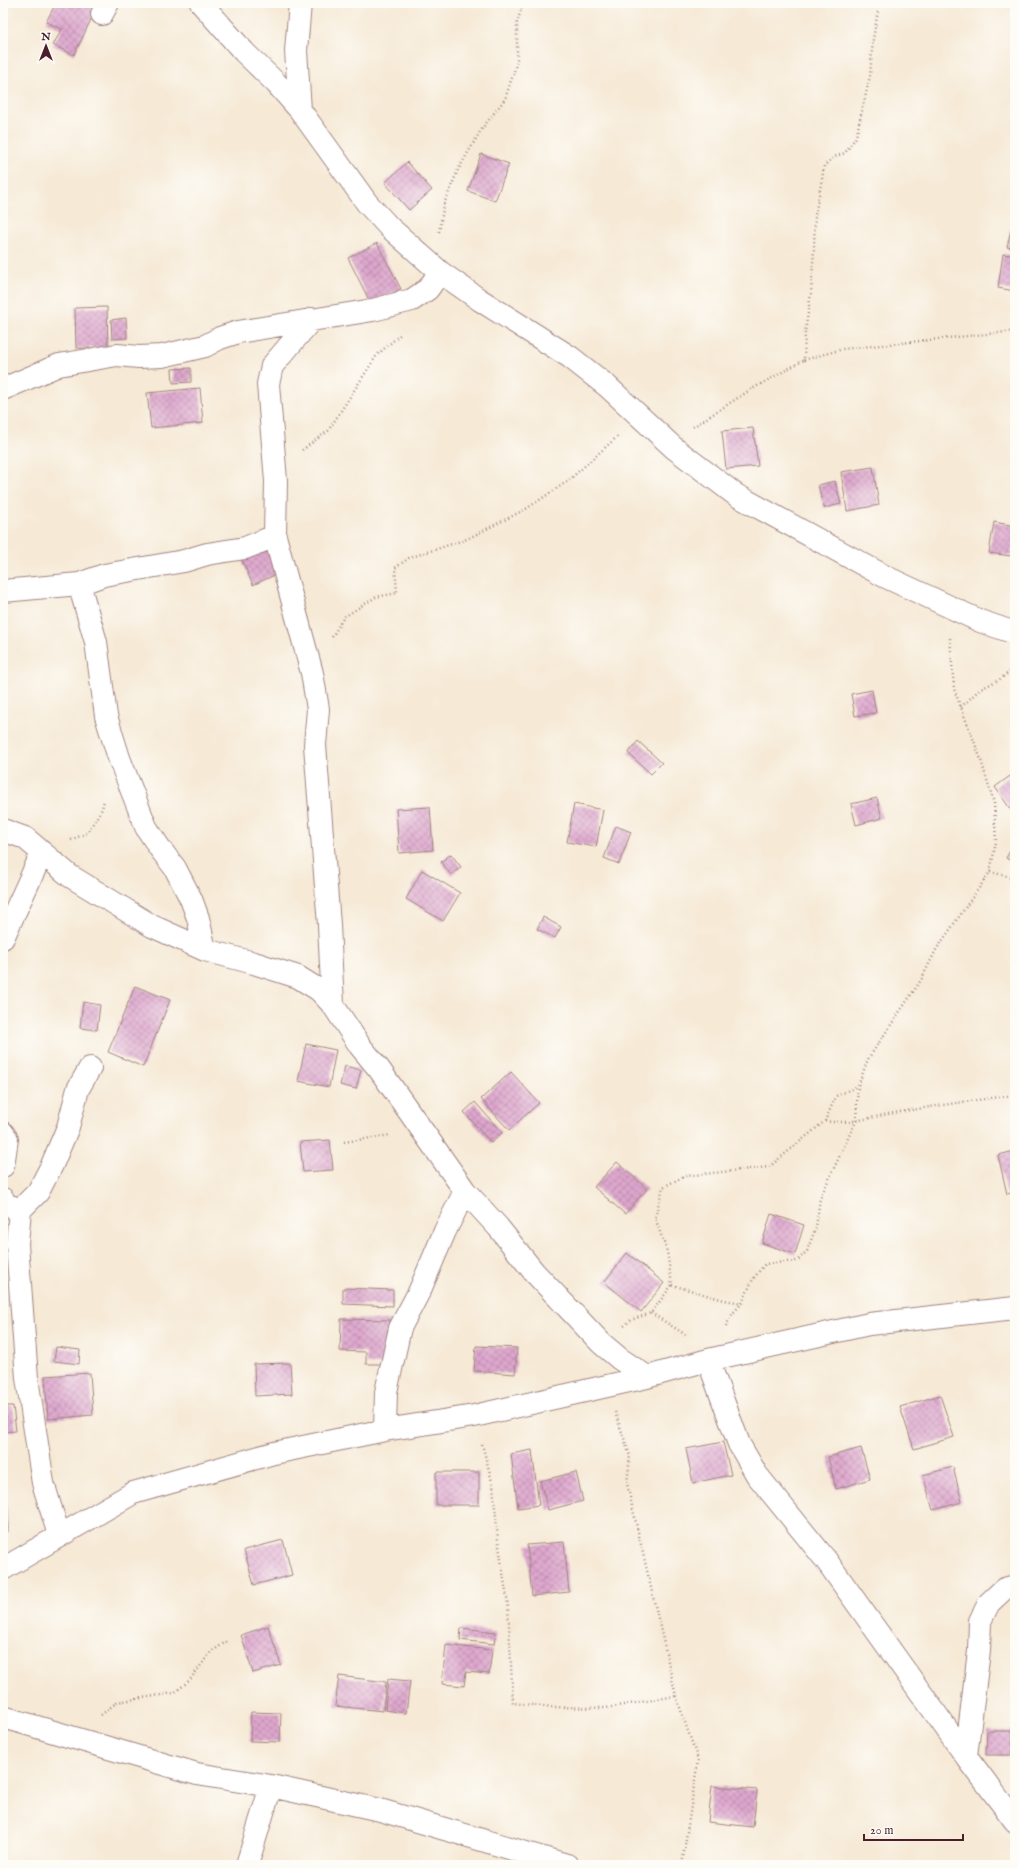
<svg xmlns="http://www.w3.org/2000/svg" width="1018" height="1868" font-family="'IM FELL English',serif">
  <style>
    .building { fill: url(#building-cross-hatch) }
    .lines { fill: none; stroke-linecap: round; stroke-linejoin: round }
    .minor-casing { stroke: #a08480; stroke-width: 24 }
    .path { stroke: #a08480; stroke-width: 2.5; stroke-dasharray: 1 3; stroke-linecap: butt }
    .minor { stroke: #fff; stroke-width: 22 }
  </style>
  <defs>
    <pattern id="building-cross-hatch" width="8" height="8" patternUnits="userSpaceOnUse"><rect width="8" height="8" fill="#dea7ce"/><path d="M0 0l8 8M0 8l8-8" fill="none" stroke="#b687a7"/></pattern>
  </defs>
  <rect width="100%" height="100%" fill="#fdfcf7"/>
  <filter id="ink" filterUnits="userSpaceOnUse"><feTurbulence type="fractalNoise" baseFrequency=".025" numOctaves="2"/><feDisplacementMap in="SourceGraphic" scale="8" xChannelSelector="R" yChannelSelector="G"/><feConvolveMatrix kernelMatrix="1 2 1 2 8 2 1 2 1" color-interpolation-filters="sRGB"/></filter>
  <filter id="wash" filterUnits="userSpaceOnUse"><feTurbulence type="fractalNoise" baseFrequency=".012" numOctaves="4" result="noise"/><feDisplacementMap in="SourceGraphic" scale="16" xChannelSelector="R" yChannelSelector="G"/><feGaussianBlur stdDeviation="0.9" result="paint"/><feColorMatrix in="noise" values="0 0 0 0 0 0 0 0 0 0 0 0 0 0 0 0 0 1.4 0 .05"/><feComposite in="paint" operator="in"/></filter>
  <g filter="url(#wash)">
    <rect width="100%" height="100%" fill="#f6e9d5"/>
    <g id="blocks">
      <path class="building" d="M56,3H83L96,9L74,55L53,45L62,29L46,22Z
        M481,154L509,164L495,201L468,191Z
        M407,162L432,190L409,210L385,183Z
        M1011,230L1015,231V249L1007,247Z
        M377,243L401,289L371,304L348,258Z
        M1003,254L1015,256V291L998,288Z
        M107,307L108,348H76L75,308Z
        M126,318L127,338L112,339L111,320Z
        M191,368V382L173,383L172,369Z
        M200,388L203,423L151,428L147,393Z
        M753,428L758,466L726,469L722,431Z
        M873,467L879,505L847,511L841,472Z
        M835,481L841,504L824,508L818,485Z
        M994,522L1015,526V537L1011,556L989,553Z
        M268,546L281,572L253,585L241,558Z
        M872,690L876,713L855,716L851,694Z
        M638,741L662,763L651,774L628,753Z
        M1010,776L1015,784V816L995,787Z
        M877,798L882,818L856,825L851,804Z
        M574,804L603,810L596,847L567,842Z
        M430,807L433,850L399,853L396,809Z
        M616,826L631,832L619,864L604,858Z
        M1015,842V863L1006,858Z
        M451,854L461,867L451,875L441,862Z
        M422,870L460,893L443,921L406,899Z
        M543,917L561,927L555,938L537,929Z
        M135,986L170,1000L143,1067L108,1052Z
        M83,1002L100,1005L97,1030L80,1028Z
        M306,1044L336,1050L329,1087L298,1081Z
        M345,1066L361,1070L356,1089L340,1085Z
        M511,1072L539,1103L509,1130L481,1099Z
        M475,1102L502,1133L491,1143L464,1112Z
        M330,1140L333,1170L303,1172L300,1142Z
        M1015,1151V1192L1007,1194L998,1155Z
        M617,1162L647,1189L625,1214L594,1187Z
        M771,1214L804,1225L795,1254L762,1243Z
        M627,1253L664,1283L641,1312L604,1282Z
        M343,1288L393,1290V1306L343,1304Z
        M341,1319L390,1320V1364H366V1352L340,1351Z
        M476,1346L517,1348L515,1374L474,1371Z
        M56,1347L80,1350L79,1364L54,1361Z
        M290,1363L292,1394L255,1396L254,1364Z
        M90,1373L93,1415L48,1419L45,1376Z
        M940,1395L954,1437L914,1449L900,1407Z
        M3,1406H13L16,1431L3,1432Z
        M723,1442L731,1475L693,1483L686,1449Z
        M861,1448L870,1479L836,1489L828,1457Z
        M532,1450L539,1505L518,1508L511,1454Z
        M953,1467L962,1502L933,1510L923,1475Z
        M436,1472H479V1505H436Z
        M576,1472L583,1501L548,1510L540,1481Z
        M3,1493H6L8,1531L3,1532Z
        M283,1540L292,1575L254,1585L244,1550Z
        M564,1542L569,1592L532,1596L527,1545Z
        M268,1626L281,1665L253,1673L241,1635Z
        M461,1628L496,1632L494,1644L460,1640Z
        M446,1645L492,1650L489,1674L466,1672L464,1686L442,1684Z
        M339,1676L386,1682L383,1711L335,1706Z
        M388,1679L410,1681L406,1713L385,1710Z
        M251,1712L281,1713L280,1742L250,1741Z
        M987,1731H1013L1012,1755H986Z
        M712,1786L757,1790L753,1827L708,1822Z"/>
    </g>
  </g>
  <g filter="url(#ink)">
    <use href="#blocks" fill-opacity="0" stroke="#a08480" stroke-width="1"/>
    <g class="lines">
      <defs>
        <path id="minor" d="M201,3L244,52L276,83L300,110L367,203L389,227L440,272L480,300L570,357L607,386L674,448L736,495L886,577L980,621L1015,633
          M102,14L108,3
          M300,110L296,51L300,3
          M312,319L272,366L268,384L276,481L275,536L312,673L318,709L315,745L329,925L333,1005
          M3,389L59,365L117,355L139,357L162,356L205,346L220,338L238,332L373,310L412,300L428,289L440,272
          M79,584L96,642L106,716L119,758L146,827L161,850L175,868L191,899L198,918L205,950
          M3,591L79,584L104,575L184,561L207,554L245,548L275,536
          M3,830L25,838L70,876L152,926L205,950L254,963L298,977L319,990L333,1005L360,1046L379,1069L465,1191L498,1227L534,1272L601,1343L620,1359L647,1377
          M3,938L42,853
          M3,1133L7,1139L3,1166
          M3,1199L4,1203L20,1210L17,1244L27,1378L43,1483L59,1535
          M20,1210L38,1192L52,1165L68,1127L78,1089L90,1068
          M708,1360L739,1444L757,1475L826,1560L966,1756L1015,1821
          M385,1430L386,1392L400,1328L420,1290L445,1231L465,1191
          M3,1569L133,1493L274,1453L385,1430L474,1416L647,1377L708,1360L869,1324L1015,1308
          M3,1717L197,1774L271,1786L380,1810L567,1865
          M966,1756L979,1651L980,1621L989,1603L1004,1589L1015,1586
          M247,1865L271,1786"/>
      </defs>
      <use href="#minor" class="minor-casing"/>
      <path class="path" d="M439,232L444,204L458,170L481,130L505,99L517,62V23L523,3
        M804,360L843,349L1015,331
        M693,427L750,390L804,360L805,332L811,293L814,249L815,215L822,179L824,166L834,157L845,153L856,137L870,76L873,39L878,11
        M302,450L328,431L377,355L401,334
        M332,637L344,617L376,597L397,593L395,568L409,558L467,539L526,509L568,481L618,436
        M961,707L979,690L1000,679L1015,668
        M71,840L87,833L102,809L104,800
        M990,872L1007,876L1015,881
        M825,1121C849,1125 871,1117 894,1113C934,1106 975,1100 1015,1095
        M344,1142L391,1135
        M672,1285L724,1300L742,1303
        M651,1313L686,1335
        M624,1326L631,1320L651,1313L672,1285L667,1251L655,1218L663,1187L685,1176L769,1167L825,1121L836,1096L858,1086
        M726,1326L733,1313L742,1303L753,1279L765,1264L797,1261L807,1251L816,1227L820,1198L856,1121L858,1086L868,1059L921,980L936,950L990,872L996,842L994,803L980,757L954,689L950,638
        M615,1412L630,1456L627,1484L676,1696L698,1760L682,1865
        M482,1444L493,1485L498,1540L508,1605L513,1703L552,1707L606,1708L676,1696
        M101,1715L117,1702L174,1693L189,1681L211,1652L229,1640"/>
      <use href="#minor" class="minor"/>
    </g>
  </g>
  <rect width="1018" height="1868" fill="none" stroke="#fdfcf7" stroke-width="16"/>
  <g transform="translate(46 46)" stroke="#fdfcf7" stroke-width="3" paint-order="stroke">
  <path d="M0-3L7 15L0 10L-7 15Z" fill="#4a1f2b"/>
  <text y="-6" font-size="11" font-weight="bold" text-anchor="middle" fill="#4a1f2b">N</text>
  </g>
  <path d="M864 1834v6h99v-6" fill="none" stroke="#4a1f2b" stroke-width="2"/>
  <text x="870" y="1834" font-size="12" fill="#4a1f2b" stroke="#fdfcf7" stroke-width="3" paint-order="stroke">20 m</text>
</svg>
